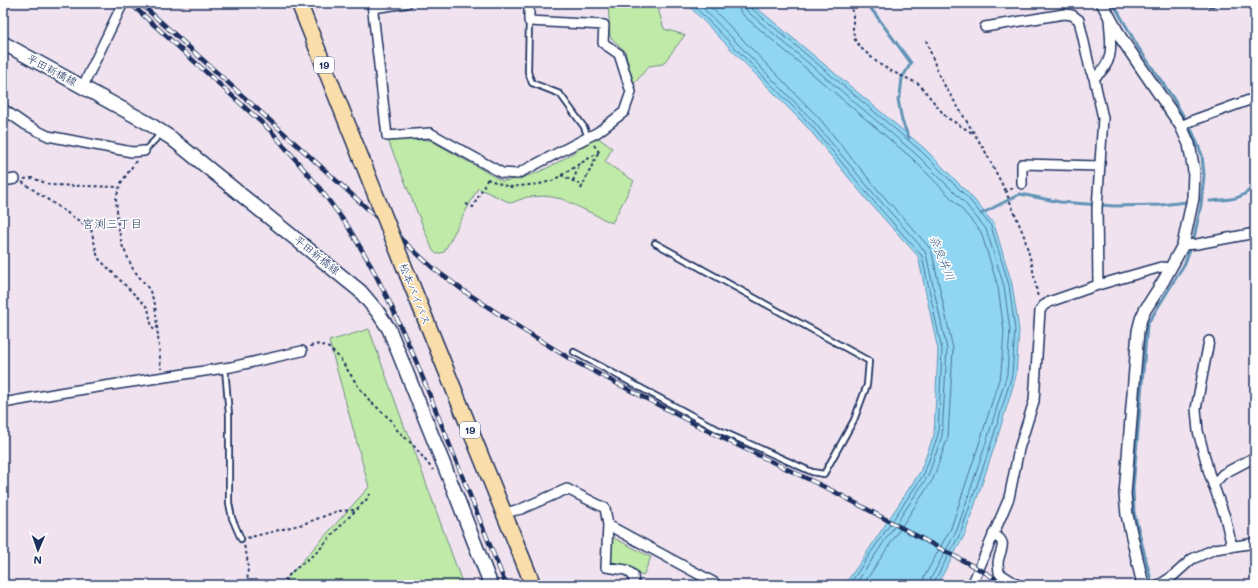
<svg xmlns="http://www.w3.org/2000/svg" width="1258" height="588" font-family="Mali,'Klee One',sans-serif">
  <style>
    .green { fill: #bfeaa7; stroke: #6d8c82 }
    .water { fill: #90d6f1; stroke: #6193b6 }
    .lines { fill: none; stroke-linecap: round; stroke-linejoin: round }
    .shore { stroke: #4a7299; stroke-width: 1 }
    .stream { stroke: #6193b6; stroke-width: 3 }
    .service-casing { stroke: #1b2f5e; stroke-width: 8 }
    .minor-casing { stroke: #1b2f5e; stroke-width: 12 }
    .tertiary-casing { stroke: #1b2f5e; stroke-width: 14 }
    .secondary-casing { stroke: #1b2f5e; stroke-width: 16 }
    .trunk-casing { stroke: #1b2f5e; stroke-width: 18 }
    .path { stroke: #1b2f5e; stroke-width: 2; stroke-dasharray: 3 3; stroke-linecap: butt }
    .service { stroke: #fff; stroke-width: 4.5 }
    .minor { stroke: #fff; stroke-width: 9 }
    .tertiary { stroke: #fff; stroke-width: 11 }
    .secondary { stroke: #fff; stroke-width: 13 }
    .trunk { stroke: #f9deab; stroke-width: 15 }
    .rail-casing { stroke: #1b2f5e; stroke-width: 4.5 }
    .rail { stroke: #fff; stroke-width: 3; stroke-dasharray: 9; stroke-linecap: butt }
    .trunk-bridge-casing { stroke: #1b2f5e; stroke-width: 18; stroke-linecap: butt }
    .trunk-bridge { stroke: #f9deab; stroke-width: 15 }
    .labels { text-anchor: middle; stroke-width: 3; stroke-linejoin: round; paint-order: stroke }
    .shield { fill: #fff; stroke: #5f6d8e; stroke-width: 1 }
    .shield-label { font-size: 10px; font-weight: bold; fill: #1b2f5e }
    .street-label { font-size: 11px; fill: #1b2f5e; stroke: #fff }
    .neighbourhood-label { font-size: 12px; fill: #1b2f5e; stroke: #fff }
    .water-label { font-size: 12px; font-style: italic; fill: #385983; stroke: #fff }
  </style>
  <rect width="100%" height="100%" fill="#f0e3ef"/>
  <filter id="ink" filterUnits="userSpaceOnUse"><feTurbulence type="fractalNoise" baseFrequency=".025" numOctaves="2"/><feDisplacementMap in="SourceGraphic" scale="8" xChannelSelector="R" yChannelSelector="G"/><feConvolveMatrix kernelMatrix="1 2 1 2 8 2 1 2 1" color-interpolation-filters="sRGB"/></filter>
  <g filter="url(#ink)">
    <path class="green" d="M608,3L657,5L664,29L685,35L663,64L649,66L634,84L625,51L610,37Z
      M597,137L612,148L605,162L634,181L612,223L562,199L546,196L527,197L511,203L478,188L444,252L437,254L433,251L389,143L391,139L430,140L502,181C538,179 568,156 597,137Z
      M369,329L406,431L407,430L463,585H286L287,578L369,487L329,341Z
      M610,536L651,557L643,576L610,561Z"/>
    <path class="water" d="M686,3H751L924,148L971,196L994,224L1012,284L1019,330L1016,376L996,442L965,534L937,585H844L862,560L920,472L934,435L938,350L918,256L867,200L808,128Z"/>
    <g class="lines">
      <path class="shore" d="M691,3L811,125L870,197L922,256L942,350L938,435L924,474L849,585
        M698,3L814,122L874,194L924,250L926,254L947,349L942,436L928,476L855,585
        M707,3L819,118L878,190L929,247L932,253L953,349L948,437L933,479L863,585
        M738,3L740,11L744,16L913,159L959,206L981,232L998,287L1004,331L1001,373L981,438L951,528L924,577L923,585
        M744,3L745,8L748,12L917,155L964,202L986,229L1004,286L1010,330L1007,374L987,440L957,530L930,580L929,585
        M749,3L751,8L921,151L968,198L991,226L1009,285L1015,330L1012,375L992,441L961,532L934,582V585"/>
      <path class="stream" d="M867,3L911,63L902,78L900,96L898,99L902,121L909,138
        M1113,3L1138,47L1173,98L1193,133L1202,155L1204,175L1201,205L1194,238L1185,263L1147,325L1133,488L1134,512L1151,580
        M1210,201C1230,199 1242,201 1255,184
        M981,214L1020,194L1060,202L1114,206L1161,205L1186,202"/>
      <defs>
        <path id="service" d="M1210,3H1212
          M529,21L528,72L532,83L560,94L584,127L588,137
          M144,151L155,140L161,133
          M574,352L719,430L812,472L824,474L854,420L867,385L869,361L655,243
          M225,368L229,415V503L232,518L241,539"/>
        <path id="minor" d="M372,3L387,136L430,133L502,173L517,174L598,132L624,112L631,92L619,54L603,43L604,25L529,21V3
          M373,8L407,3
          M985,27L1064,14L1072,15L1079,20L1090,69L1094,78
          M83,86L123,3
          M3,109L26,125L48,136L132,152L144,151
          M1181,126L1194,120L1255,98
          M3,181L15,179
          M1022,184V164L1099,166
          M1183,245L1197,244L1255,233
          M1098,285L1097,208L1103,118L1094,78C1117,61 1110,42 1109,17
          M1209,341L1196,409L1198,431L1209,473L1225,517L1232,547
          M3,403L65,392L231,367L302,351
          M1213,485L1223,474L1255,457
          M503,513L521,509L567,489L605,508L608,525L715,583
          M608,525L606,567L626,570L633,575L634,585
          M993,534C1010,543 999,550 998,563C998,566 999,570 999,573L1018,585
          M972,585L1009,498L1019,449L1034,401L1040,311L1043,306L1049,302L1098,285L1161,267L1170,268
          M1159,585L1173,576L1192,559L1215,549L1255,543"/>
        <path id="tertiary" d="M1102,3L1121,38L1181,126L1189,144L1194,171L1193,198L1183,245L1164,280L1145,310L1141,319L1138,331L1125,494L1127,515L1143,585"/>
        <path id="secondary" d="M3,43L148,123L171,138L360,291L377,311L389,329L454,490L491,585"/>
        <path id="trunk" d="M299,3L349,128
          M408,276L533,585"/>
      </defs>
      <use href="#service" class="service-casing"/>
      <use href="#minor" class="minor-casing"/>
      <use href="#tertiary" class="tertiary-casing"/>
      <use href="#secondary" class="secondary-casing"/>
      <use href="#trunk" class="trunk-casing"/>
      <path class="path" d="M850,3L853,15V31L855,40L862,49L879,64L893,72L919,84L946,117L974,134
        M926,40L940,78L985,151L1006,192
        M594,145L599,152
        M136,161L121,183L116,198L118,226L122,245L133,269L149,289L155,304L161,369
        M561,175L583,186
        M24,179L32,178L51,185L119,187
        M487,179L509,187L539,184L552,181L599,152
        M573,181L580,163
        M22,182L91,229L98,258L148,308L152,328L157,331
        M1013,188L1006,192L1024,236L1032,265L1038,298
        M581,189L598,153
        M466,204L473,207L488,178
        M310,346L320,344L329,348L339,357L358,386L370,401L392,421L396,429L414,446L433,470
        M247,538L303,524L338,511L355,510
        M244,546C249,558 248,572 247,585
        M280,585L293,571L318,551L344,522L368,498L370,494"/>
      <use href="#service" class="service"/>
      <use href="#minor" class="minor"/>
      <use href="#tertiary" class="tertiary"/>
      <use href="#secondary" class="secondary"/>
      <use href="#trunk" class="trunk"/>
      <defs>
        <path id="rail" d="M130,3L272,132L318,186L347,225L369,262L390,303L416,361L506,585
          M140,3L433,268L464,291L520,328L572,360L716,435L833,491L986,573L1005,585"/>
      </defs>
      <use href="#rail" class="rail-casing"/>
      <use href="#rail" class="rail"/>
      <defs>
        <path id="trunk-bridge" d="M349,128L408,276"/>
      </defs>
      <use href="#trunk-bridge" class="trunk-bridge-casing"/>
      <use href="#trunk-bridge" class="trunk-bridge"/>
    </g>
  </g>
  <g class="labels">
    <g class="shield">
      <rect x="314" y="57" width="20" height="16" rx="3"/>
      <rect x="460" y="422" width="20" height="16" rx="3"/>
    </g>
    <g class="shield-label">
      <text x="324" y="69">19</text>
      <text x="470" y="434">19</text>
    </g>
    <g class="street-label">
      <text transform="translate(52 70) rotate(28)" y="4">平田新橋線</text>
      <text transform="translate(317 255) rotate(39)" y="4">平田新橋線</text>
      <text transform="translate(415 294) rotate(68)" y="4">松本バイパス</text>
    </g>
    <g class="neighbourhood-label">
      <text x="112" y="228">宮渕三丁目</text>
    </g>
    <g class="water-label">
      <text transform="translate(942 258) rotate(68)" y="4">奈良井川</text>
    </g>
  </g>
  <rect width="1258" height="588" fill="none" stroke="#fff" stroke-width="16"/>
  <rect x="8" y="8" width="1242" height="572" fill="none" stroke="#1b2f5e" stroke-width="1.5" filter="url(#ink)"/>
  <g transform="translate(38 550) rotate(182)" stroke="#ffffff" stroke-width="3" paint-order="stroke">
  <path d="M0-3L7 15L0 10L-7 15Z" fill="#1b2f5e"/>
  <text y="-6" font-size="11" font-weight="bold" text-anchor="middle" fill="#1b2f5e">N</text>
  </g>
</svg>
